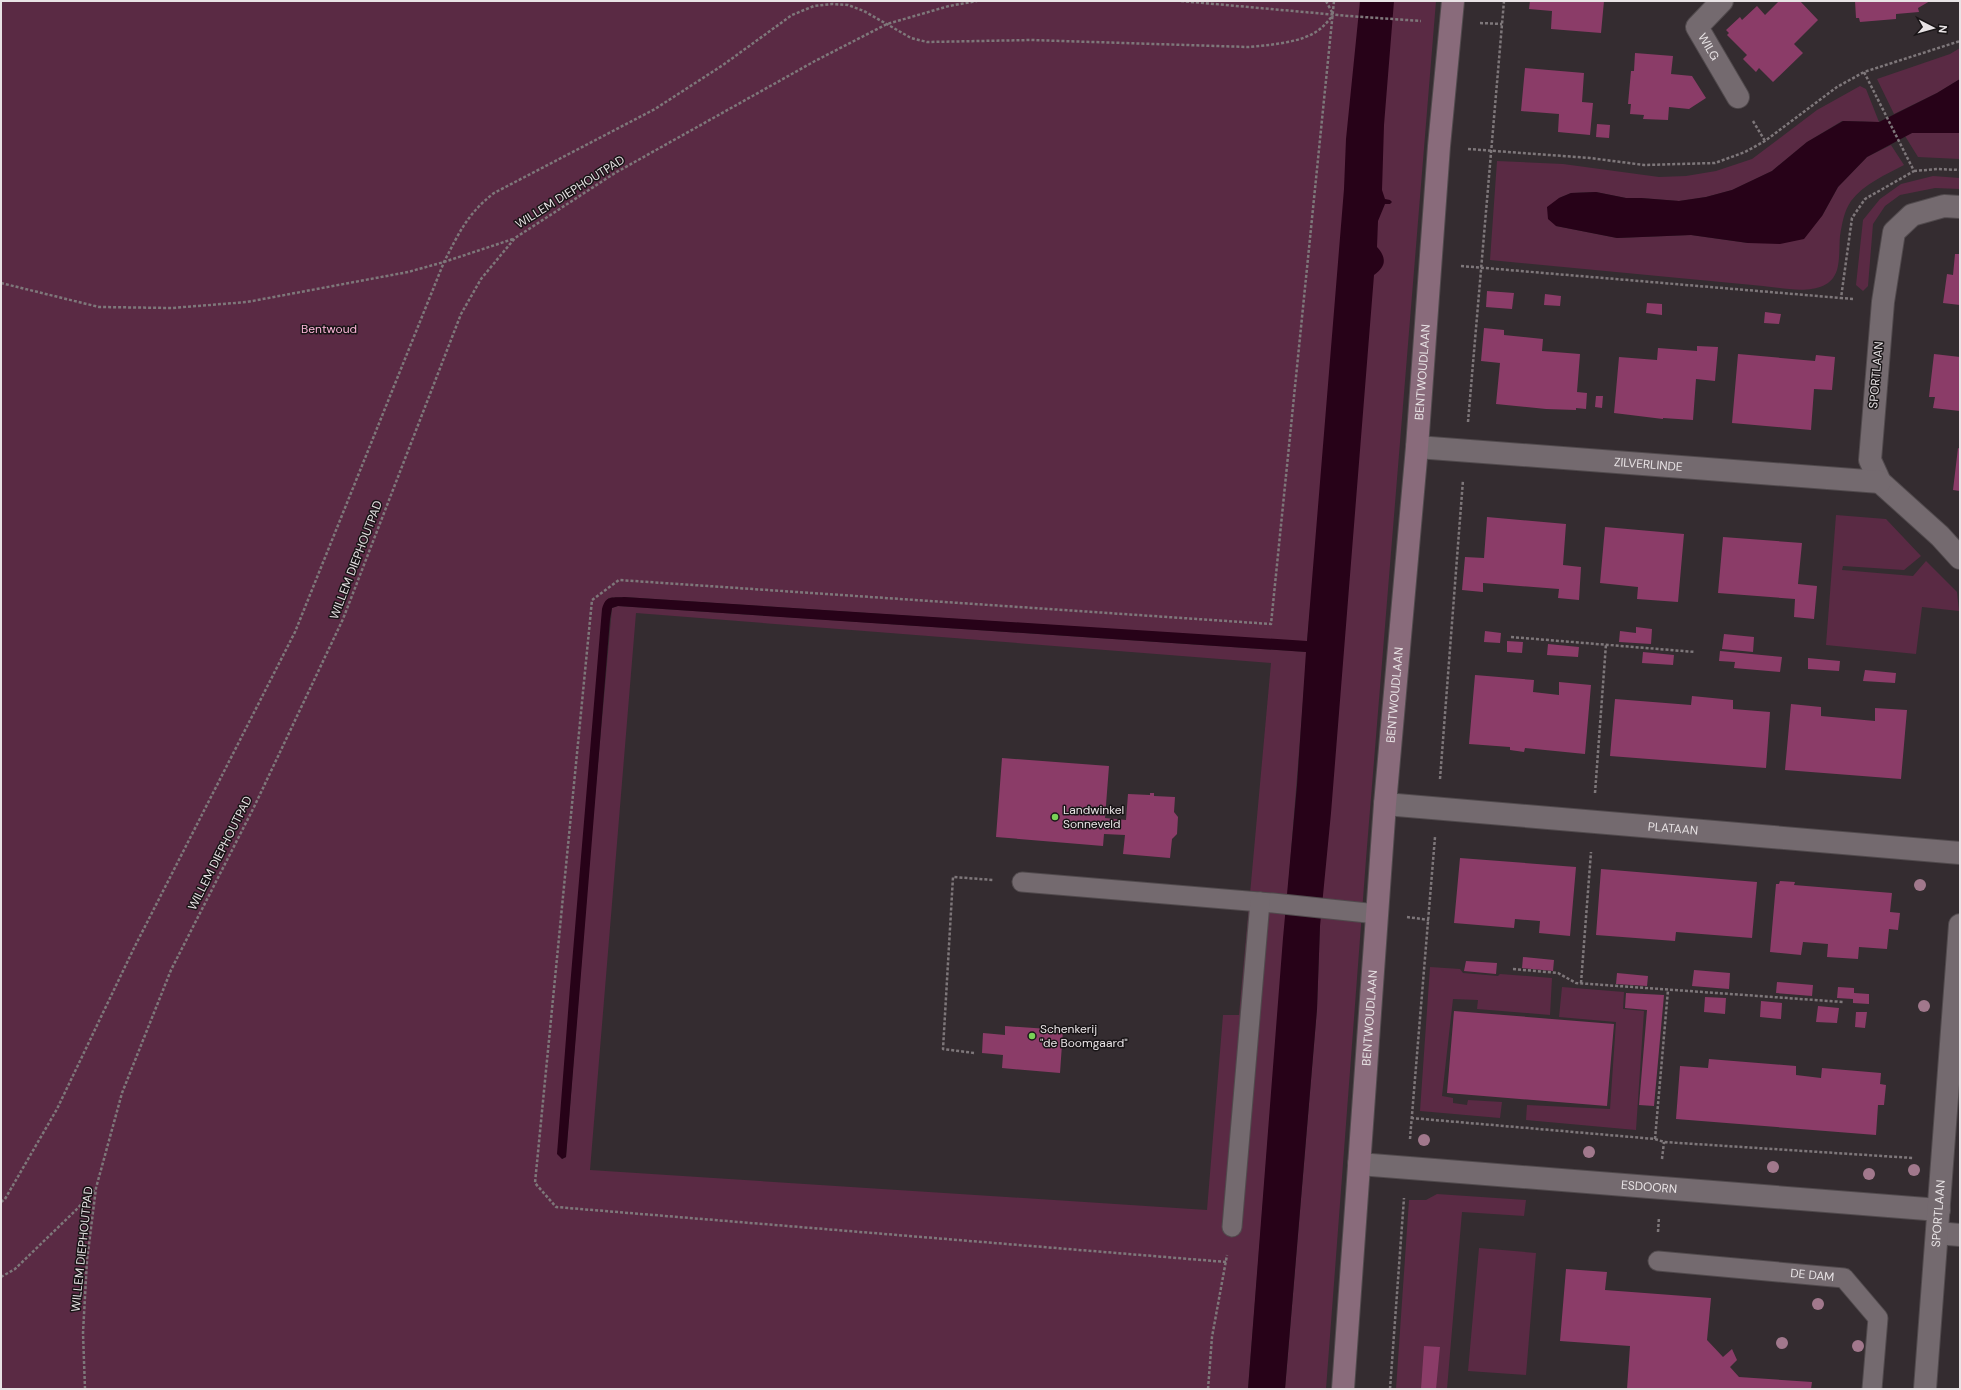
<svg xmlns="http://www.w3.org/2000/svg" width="1961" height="1390" font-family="'DM Sans',sans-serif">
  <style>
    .green { fill: #5a2a44; fill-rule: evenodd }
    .water { fill: #270218 }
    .building { fill: #8b3c68 }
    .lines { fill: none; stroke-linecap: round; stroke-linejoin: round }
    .lane-casing { stroke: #514a4d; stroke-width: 21 }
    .street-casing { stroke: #514a4d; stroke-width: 24 }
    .secondary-casing { stroke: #514a4d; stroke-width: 24 }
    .path { stroke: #7e777a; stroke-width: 2.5; stroke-dasharray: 3 2; stroke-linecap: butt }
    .lane { stroke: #746a6f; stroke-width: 19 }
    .street { stroke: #746a6f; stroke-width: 22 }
    .secondary { stroke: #896b7b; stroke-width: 22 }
    .tree { fill: #a1788c }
    .poi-dot { fill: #79d157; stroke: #191517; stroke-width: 1.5 }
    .labels { text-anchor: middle; stroke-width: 3; stroke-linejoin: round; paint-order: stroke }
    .street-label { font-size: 12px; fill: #e8e3e5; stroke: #191517 }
    .park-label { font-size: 12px; fill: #fbb6d8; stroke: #191517 }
    .poi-label { font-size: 12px; fill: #e8e3e5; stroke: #191517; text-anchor: start }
  </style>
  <rect width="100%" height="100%" fill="#342c30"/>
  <path class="green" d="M1,1H1436L1366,859L1326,1389H1285L1317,1009L1320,926L1310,609L1307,642L624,597L608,598L562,1159L566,1157L591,842L612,608L618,606L1307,652L1248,1389H1ZM636,613L1271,663L1239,1015H1223L1207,1210L590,1170Z
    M1960,48V79L1937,93L1894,114L1877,79L1950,54Z
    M1860,86L1866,89L1879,122L1842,121L1807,142L1772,171L1732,190L1706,197L1679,201L1641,198H1626L1596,192L1571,193L1559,198L1556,226L1617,238L1691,235L1748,243L1822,216L1838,187L1867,157L1891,145L1904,165C1885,175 1864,184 1851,201C1844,211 1842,224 1840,236C1839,247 1840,260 1837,270C1828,299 1785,288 1763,286L1490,260L1497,161L1563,164L1659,177L1686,176L1716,171L1752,159L1817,110Z
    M1912,133H1960V159L1918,157L1905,136Z
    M1933,176L1960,178V189L1935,188L1900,195L1885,206L1873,224L1868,286L1863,291L1856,285L1863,220L1880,199L1901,184Z
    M1836,515L1886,519L1921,556L1904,570L1843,566L1842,570L1913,576L1926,561L1957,592L1959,611L1922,607L1916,654L1826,645Z
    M1430,967L1460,969L1463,973L1498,976L1500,974L1552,978L1550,1015L1477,1009L1478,1000L1453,999L1442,1096L1453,1098V1103L1467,1105L1468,1100L1502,1102L1500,1118L1420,1111Z
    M1562,987L1624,992L1623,1009L1644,1011L1636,1130L1526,1120L1527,1105L1610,1109L1616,1022L1559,1017Z
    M1437,1194L1526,1200L1524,1216L1462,1212L1447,1389H1396L1409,1200H1426Z
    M1479,1248L1536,1253L1526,1375L1468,1371Z"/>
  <path class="water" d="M1360,1H1394L1384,125L1382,190L1385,199L1390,200L1392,202L1390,204H1385L1378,221L1377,247C1387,258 1386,267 1374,275L1331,813L1320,926L1317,1009L1285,1389H1248L1283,938L1297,785L1306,652L618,606L612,608L610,619L566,1157L562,1159L557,1154L570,987L602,609C606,595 611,598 624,597L1307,641L1344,189L1346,139Z
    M1960,79V133H1912L1867,157L1838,187L1822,216L1804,239L1780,244L1748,243L1691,235L1617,238L1556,226L1548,219L1547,207L1559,198L1571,193L1596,192L1626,198H1641L1679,201L1706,197L1732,190L1772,171L1807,142L1843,121L1879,122L1937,93Z"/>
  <path class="building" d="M1530,1H1604L1601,33L1551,29L1552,11L1529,9Z
    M1779,1H1800L1818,20L1794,44L1803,53L1773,82L1759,68L1756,72L1743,59L1747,55L1727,35L1729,33L1726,30L1740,17L1742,20L1757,6L1765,15Z
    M1855,1H1930L1918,8L1919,12L1896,14V19L1860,22L1859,18H1856Z
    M1635,53L1673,56L1671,74L1692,76L1706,98L1689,109L1669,107L1668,120L1643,119L1644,115L1630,114L1631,104H1628L1631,71H1634Z
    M1525,68L1584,73L1582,102L1593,103L1590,135L1558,132L1559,114L1521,111Z
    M1597,124L1610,125L1609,138L1596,137Z
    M1955,254H1960V305L1943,303L1947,274L1953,275Z
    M1487,291L1514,293L1512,309L1486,307Z
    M1545,294L1561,296L1560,306L1544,305Z
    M1647,303L1662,304V315L1646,313Z
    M1765,312L1781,314L1779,324L1764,323Z
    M1484,328L1504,330V335L1543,339L1542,351L1580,354L1577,392L1587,393L1586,409L1576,408V410L1546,409L1496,404L1500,363L1481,361Z
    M1697,346L1718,347L1715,381L1696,379L1693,420L1663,418V419L1614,413L1619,357L1657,360L1658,348L1697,351Z
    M1738,354L1815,361L1816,355L1835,357L1832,390L1814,389L1811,430L1732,423Z
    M1934,354L1960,357V411L1933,408L1935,397H1929Z
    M1596,396H1603L1602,408L1595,407Z
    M1958,448L1960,449V491L1953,490Z
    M1487,517L1566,524L1563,565L1581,567L1579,600L1558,598L1559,589L1483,583V592L1462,590L1465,557L1484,558Z
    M1605,527L1684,534L1678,602L1637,599L1638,587L1600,583Z
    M1723,537L1802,543L1798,584L1817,586L1814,619L1794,617L1795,599L1718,593Z
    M1636,627L1652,629L1651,644L1619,642L1620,631L1636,633Z
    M1485,631L1501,633L1500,643L1484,642Z
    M1724,634L1754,637L1753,652L1722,649Z
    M1507,641L1523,642L1522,653L1507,652Z
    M1548,644L1579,647L1578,657L1547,655Z
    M1720,651L1782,657L1780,672L1734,668L1735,662L1719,661Z
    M1643,652L1674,655L1673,665L1642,663Z
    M1808,658L1840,661L1839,671L1808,669Z
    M1865,670L1896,673L1895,683L1863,681Z
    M1475,675L1534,680L1533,692L1559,695V682L1591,685L1585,754L1525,748L1524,752L1510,750V747L1469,744Z
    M1692,696L1733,700V709L1770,712L1766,768L1610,756L1615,699L1691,705Z
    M1791,704L1821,707V716L1875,721V708L1907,710L1901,779L1785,770Z
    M1002,758L1109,766L1105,818L1126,820L1128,794L1150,795V793H1154V796L1175,797L1174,812L1178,817L1177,834L1172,839L1170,858L1123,854L1125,835L1104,834L1103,846L996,837Z
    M1460,858L1576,867L1570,936L1539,933L1540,921L1515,919L1514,928L1454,923Z
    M1601,869L1757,882L1752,938L1676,932L1675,941L1596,935Z
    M1780,881L1795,882L1794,885L1892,893L1890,912L1900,913L1898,930L1889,929L1887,949L1859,947L1858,959L1827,957L1828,944L1803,942L1801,955L1770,952L1776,884H1779Z
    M1523,957L1554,960L1553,971L1522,968Z
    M1466,961L1497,963L1496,974L1464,971Z
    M1694,970L1730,973L1729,989L1692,986Z
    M1617,973L1648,976L1647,986L1616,984Z
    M1777,982L1813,985L1812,996L1776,993Z
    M1838,987L1854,988V993L1869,994V1004L1853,1003V999L1837,998Z
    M1626,993L1664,995L1654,1106L1639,1105L1647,1010L1625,1008Z
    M1705,997L1726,998L1725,1014L1704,1012Z
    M1761,1001L1782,1003L1781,1019L1760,1017Z
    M1818,1006L1839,1008L1837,1023L1816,1022Z
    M1454,1011L1614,1024L1607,1106L1447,1093Z
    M1856,1012H1867L1865,1028L1855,1027Z
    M1005,1026L1063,1030L1060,1073L1002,1068L1003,1055L982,1053L983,1033L1005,1035Z
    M1709,1059L1796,1066V1075L1821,1078L1822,1068L1881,1073L1880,1084L1886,1085L1884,1105H1878L1876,1135L1676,1119L1680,1066L1708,1068Z
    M1566,1269L1607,1272L1605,1290L1711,1298L1707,1340L1723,1357L1732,1349L1737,1360L1730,1367L1739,1377L1812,1382L1811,1389H1627L1630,1346L1560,1341Z
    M1424,1346L1440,1347L1436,1389H1421Z"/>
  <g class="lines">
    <defs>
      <g id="lane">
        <path d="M1022,882L1273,903L1377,914"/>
        <path d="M1232,1227L1260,902"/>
        <path id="s1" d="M1658,1261L1844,1278L1878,1318L1872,1389"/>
      </g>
      <g id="street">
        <path id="s2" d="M1722,1L1697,27L1738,97"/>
        <path d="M1960,207L1944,206L1912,215L1894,232L1883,302L1870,460L1880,482L1940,536L1960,558"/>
        <path id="s3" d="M1417,447L1880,482"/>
        <path id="s4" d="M1385,804L1960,853"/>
        <path id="s5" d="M1359,1164L1939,1210"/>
        <path d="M1937,1233L1960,1235"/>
        <path id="s6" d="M1925,1389L1960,925"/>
      </g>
      <g id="secondary">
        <path id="s7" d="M1343,1389L1385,804L1417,447L1439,146L1453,1"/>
      </g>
    </defs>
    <use href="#lane" class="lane-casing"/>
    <use href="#street" class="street-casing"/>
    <use href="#secondary" class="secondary-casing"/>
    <path class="path" d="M1181,1L1349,16L1421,21
      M1326,1L1333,14
      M1480,23L1502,24
      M1753,121L1765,141
      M1468,149L1590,158L1644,165L1715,163L1745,152L1765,141L1837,87L1864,72
      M1914,171L1938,169L1960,170
      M1461,266L1841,298
      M1,283L99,307L172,308L247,302L408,272L444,262L513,239
      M1853,299L1841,298L1852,218L1865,199L1914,171L1864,72L1960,41
      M1468,422L1504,1
      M1511,637L1695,652
      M1440,779L1463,480
      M1595,793L1606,644
      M1407,917L1429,920
      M1513,969L1558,973L1576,983L1843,1002
      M1581,983L1591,852
      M974,1053L943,1049L953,877L994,880
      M1411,1118L1655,1139L1664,1142L1913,1158
      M1410,1139L1435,837
      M1655,1139L1668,990
      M1662,1159L1664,1142
      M1,1202L5,1199L57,1109L133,950L295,632L444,262C459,233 467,214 494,193L655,109L723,65L792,15L814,6L832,4L848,5L864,11L911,38L927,42L1031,40L1248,47C1269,45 1303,43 1320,29C1325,25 1329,20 1333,15
      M1658,1232L1659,1217
      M1226,1262L556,1207L535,1183L592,600L619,580L1271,624L1334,1
      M1,1277L15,1269L76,1210L95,1189
      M85,1389L83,1333L87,1260L96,1188L122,1093L171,970L254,807L343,619L461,314L481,279L515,238L615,173L815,61L887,24L949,6L977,1
      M1208,1389L1212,1337L1227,1255
      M1390,1389L1404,1198"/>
    <use href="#lane" class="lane"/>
    <use href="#street" class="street"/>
    <use href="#secondary" class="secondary"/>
  </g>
  <g class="tree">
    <circle cx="1920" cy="885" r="6"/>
    <circle cx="1924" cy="1006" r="6"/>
    <circle cx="1424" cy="1140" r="6"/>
    <circle cx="1589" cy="1152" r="6"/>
    <circle cx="1773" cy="1167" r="6"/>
    <circle cx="1914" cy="1170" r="6"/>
    <circle cx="1869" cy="1174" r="6"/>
    <circle cx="1818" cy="1304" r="6"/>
    <circle cx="1782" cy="1343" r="6"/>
    <circle cx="1858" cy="1346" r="6"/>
  </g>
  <g class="poi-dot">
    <circle cx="1055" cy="817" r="4"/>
    <circle cx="1032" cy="1036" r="4"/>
  </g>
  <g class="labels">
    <g class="street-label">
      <text dy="4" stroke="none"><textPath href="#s2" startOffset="59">WILG</textPath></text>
      <text transform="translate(570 192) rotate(-32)" y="4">WILLEM DIEPHOUTPAD</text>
      <text dy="4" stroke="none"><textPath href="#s7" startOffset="1020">BENTWOUDLAAN</textPath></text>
      <text transform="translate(1876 375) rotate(-85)" y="4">SPORTLAAN</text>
      <text dy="4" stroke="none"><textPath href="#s3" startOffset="232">ZILVERLINDE</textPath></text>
      <text transform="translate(356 560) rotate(-69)" y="4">WILLEM DIEPHOUTPAD</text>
      <text dy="4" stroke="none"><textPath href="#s7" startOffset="696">BENTWOUDLAAN</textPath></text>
      <text dy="4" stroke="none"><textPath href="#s4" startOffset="289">PLATAAN</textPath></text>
      <text transform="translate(220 853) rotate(-63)" y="4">WILLEM DIEPHOUTPAD</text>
      <text dy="4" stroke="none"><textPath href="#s7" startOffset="372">BENTWOUDLAAN</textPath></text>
      <text dy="4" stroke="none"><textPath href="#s5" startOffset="291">ESDOORN</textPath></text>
      <text dy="4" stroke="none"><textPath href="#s6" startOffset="176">SPORTLAAN</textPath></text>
      <text transform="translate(82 1249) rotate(-84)" y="4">WILLEM DIEPHOUTPAD</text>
      <text dy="4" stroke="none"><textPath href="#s1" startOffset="155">DE DAM</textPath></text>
    </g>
    <g class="park-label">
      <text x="329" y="333">Bentwoud</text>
    </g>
    <g class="poi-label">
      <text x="1063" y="814">Landwinkel<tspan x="1063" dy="14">Sonneveld</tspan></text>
      <text x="1040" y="1033">Schenkerij<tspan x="1040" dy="14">"de Boomgaard"</tspan></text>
    </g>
  </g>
  <rect width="1961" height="1390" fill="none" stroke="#e8e3e5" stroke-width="4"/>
  <g transform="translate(1933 28) rotate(96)" stroke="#191517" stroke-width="3" paint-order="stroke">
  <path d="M0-3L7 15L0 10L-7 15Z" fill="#e8e3e5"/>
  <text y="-6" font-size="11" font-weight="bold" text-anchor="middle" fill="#e8e3e5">N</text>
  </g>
</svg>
